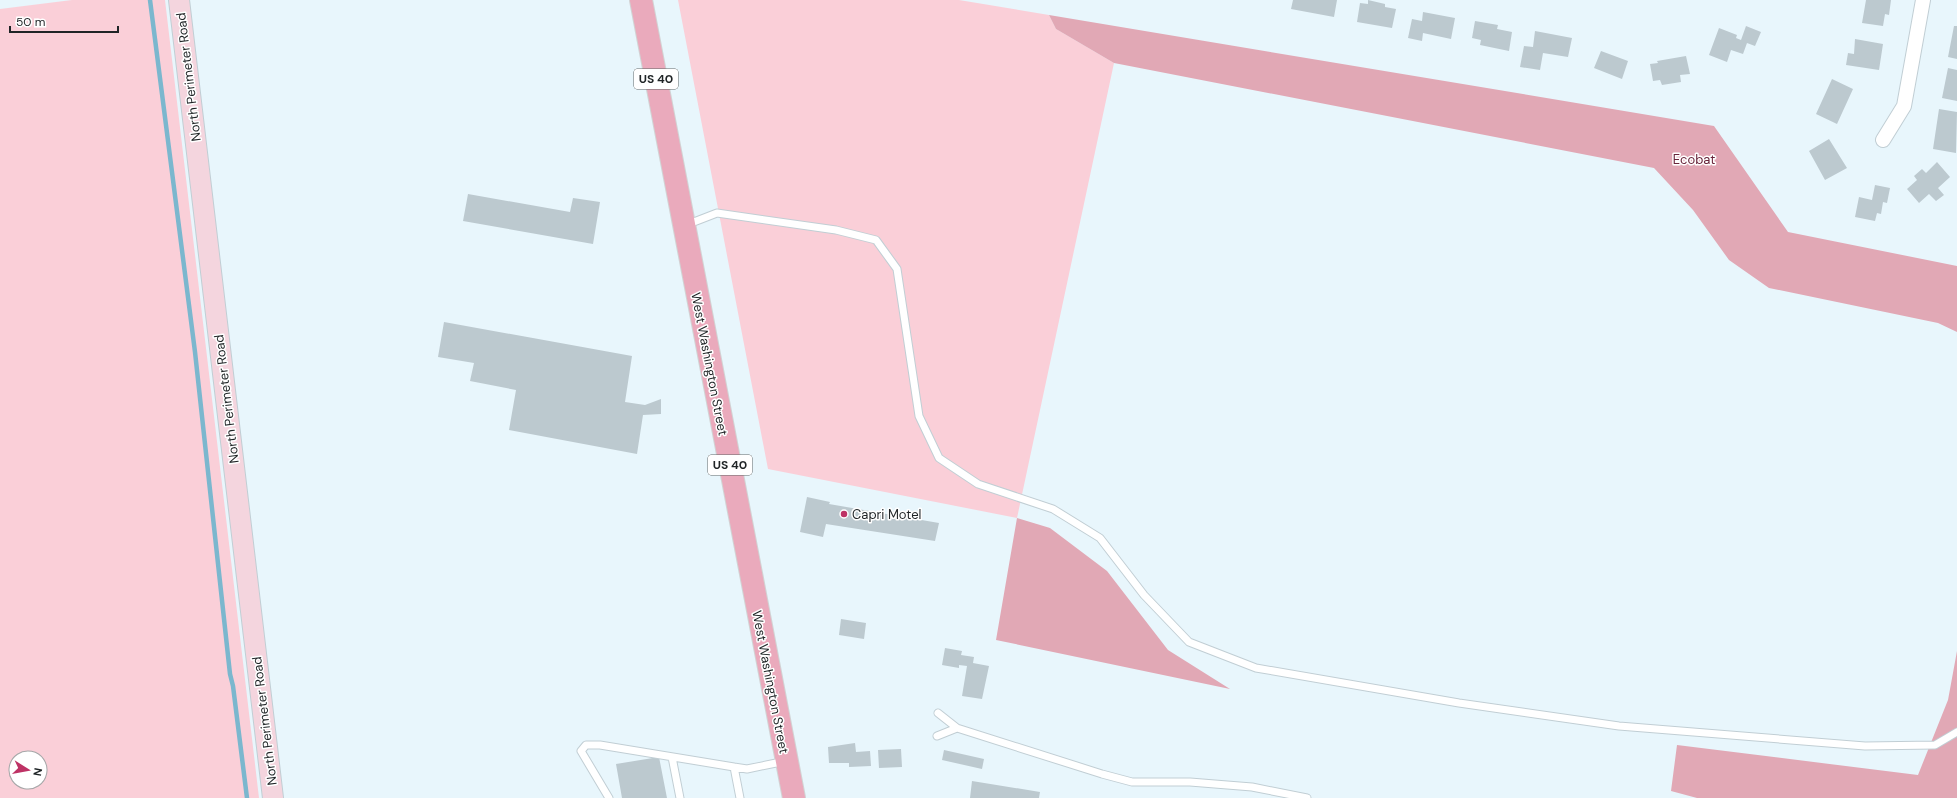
<svg xmlns="http://www.w3.org/2000/svg" width="1957" height="798" font-family="'DM Sans',sans-serif">
  <style>
    .green { fill: #facfd8; fill-rule: evenodd }
    .forest { fill: #e1a8b5 }
    .lines { fill: none; stroke-linecap: round; stroke-linejoin: round }
    .stream { stroke: #7bb7ce; stroke-width: 4.5 }
    .building { fill: #bcc9cf }
    .lane-casing { stroke: #c1ced4; stroke-width: 9 }
    .street-casing { stroke: #c1ced4; stroke-width: 16 }
    .secondary-casing { stroke: #c1ced4; stroke-width: 22 }
    .primary-casing { stroke: #d2d3d4; stroke-width: 24 }
    .lane { stroke: #fff; stroke-width: 7 }
    .street { stroke: #fff; stroke-width: 14 }
    .secondary { stroke: #f4d5de; stroke-width: 20 }
    .primary { stroke: #eaaabc; stroke-width: 22 }
    .poi-dot { fill: #be3265; stroke: #fff; stroke-width: 1.5 }
    .labels { text-anchor: middle; stroke-width: 3; stroke-linejoin: round; paint-order: stroke }
    .shield { fill: #fff; stroke: #626667; stroke-width: 1 }
    .shield-label { font-size: 12px; font-weight: bold; fill: #1f2426 }
    .street-label { font-size: 13px; fill: #1f2426; stroke: #fff }
    .park-label { font-size: 13px; fill: #68243a; stroke: #fff }
    .poi-label { font-size: 13px; fill: #1f2426; stroke: #fff; text-anchor: start }
  </style>
  <rect width="100%" height="100%" fill="#e8f6fc"/>
  <path class="green" d="M72,0H165L259,798H0V9ZM16,758H40V782H16Z
    M678,0H959L1049,15L1056,29L1114,63L1017,518L768,469Z"/>
  <path class="forest" d="M1049,15L1714,126L1788,232L1957,266V332L1938,323L1769,288L1729,260L1693,210L1654,168L1114,63L1056,29Z
    M1017,518L1050,528L1107,571L1168,650L1230,689L996,640Z
    M1957,651V798H1697L1671,791L1677,745L1918,775L1948,700Z"/>
  <g class="lines">
    <path class="stream" d="M150,0L195,352L230,674L233,686L247,798"/>
  </g>
  <path class="building" d="M1293,0H1337L1334,17L1291,9Z
    M1368,0L1385,4V7L1396,9L1392,28L1357,22L1360,3L1368,4Z
    M1866,0H1891L1889,15L1885,14L1883,26L1862,23Z
    M1423,12L1455,18L1451,39L1423,33L1422,41L1408,38L1412,19L1422,21Z
    M1475,21L1498,25L1497,29L1512,32L1509,51L1480,45L1481,40L1472,38Z
    M1746,26L1761,32L1755,46L1747,43L1743,54L1731,50L1727,62L1709,55L1719,28L1737,35L1736,38L1741,40Z
    M1954,26H1957V59L1948,57Z
    M1535,31L1572,38L1568,57L1543,53L1540,70L1520,67L1524,46L1533,47Z
    M1855,39L1883,44L1879,70L1846,65L1848,53L1854,54Z
    M1601,51L1628,61L1622,79L1594,68Z
    M1686,56L1690,74L1680,75L1681,82L1662,85L1660,80L1653,81L1650,64L1658,63L1657,61Z
    M1948,68L1957,70V101L1942,98Z
    M1832,79L1853,89L1837,124L1816,114Z
    M1939,109L1957,112L1956,153L1933,149Z
    M1829,139L1847,168L1825,180L1809,151Z
    M1937,162L1950,177L1938,188L1944,195L1936,201L1929,194L1919,203L1907,189L1917,180L1914,176L1922,169L1926,173Z
    M1875,185L1890,188L1887,203L1883,202L1881,214L1877,213L1875,221L1855,217L1859,197L1872,200Z
    M468,194L570,212L573,198L600,202L593,244L463,221Z
    M444,322L632,356L625,402L645,405L661,399V414L643,415L637,454L509,430L516,390L470,381L474,363L438,357Z
    M807,497L830,502L829,504L939,523L935,541L826,524L823,537L800,532Z
    M841,619L866,623L864,639L839,635Z
    M945,648L962,651L961,655L974,657L973,663L989,666L982,699L962,696L967,666L959,665V668L942,665Z
    M855,743L856,752L870,751L871,766L849,767V763H829L828,747Z
    M901,749L902,767L879,768L878,750Z
    M944,750L984,759L982,769L942,760Z
    M659,757L667,798H622L616,764Z
    M972,781L1040,792L1039,798H970Z"/>
  <g class="lines">
    <defs>
      <path id="lane" d="M686,225L717,213L836,230L876,240L897,269L919,416L939,458L978,484L1053,509L1100,538L1144,595L1189,642L1256,668L1459,703L1619,726L1865,746L1935,745L1957,732
        M957,728L1102,774L1132,782H1190L1252,787L1307,798
        M937,736L957,728L938,713
        M672,757L680,798
        M609,798L581,751L586,745H600L734,767
        M740,798L734,767L747,769L786,761"/>
      <path id="street" d="M1883,140L1904,106L1923,0"/>
      <path id="secondary" d="M179,0L273,798"/>
      <path id="primary" d="M641,0L794,798"/>
    </defs>
    <use href="#lane" class="lane-casing"/>
    <use href="#street" class="street-casing"/>
    <use href="#secondary" class="secondary-casing"/>
    <use href="#primary" class="primary-casing"/>
    <use href="#lane" class="lane"/>
    <use href="#street" class="street"/>
    <use href="#secondary" class="secondary"/>
    <use href="#primary" class="primary"/>
  </g>
  <circle class="poi-dot" cx="844" cy="514" r="4"/>
  <g class="labels">
    <g class="shield">
      <rect x="634" y="69" width="44" height="20" rx="3"/>
      <rect x="708" y="455" width="44" height="20" rx="3"/>
    </g>
    <g class="shield-label">
      <text x="656" y="83">US 40</text>
      <text x="730" y="469">US 40</text>
    </g>
    <g class="street-label">
      <text transform="translate(188 77) rotate(-97)" y="5">North Perimeter Road</text>
      <text transform="translate(710 364) rotate(79)" y="5">West Washington Street</text>
      <text transform="translate(226 399) rotate(-97)" y="5">North Perimeter Road</text>
      <text transform="translate(771 682) rotate(79)" y="5">West Washington Street</text>
      <text transform="translate(264 721) rotate(-97)" y="5">North Perimeter Road</text>
    </g>
    <g class="park-label">
      <text x="1694" y="164">Ecobat</text>
    </g>
    <g class="poi-label">
      <text x="852" y="519">Capri Motel</text>
    </g>
  </g>
  <g transform="translate(28 770) rotate(101)"><circle r="19" fill="#ffffff" stroke="#a5a7a8"/>
  <path d="M0-3L7 15L0 10L-7 15Z" fill="#be3265"/>
  <text y="-6" font-size="11" font-weight="bold" text-anchor="middle" fill="#1f2426">N</text>
  </g>
  <path d="M10 26v6h108v-6" fill="none" stroke="#1f2426" stroke-width="2"/>
  <text x="16" y="26" font-size="12" fill="#1f2426" stroke="#ffffff" stroke-width="3" paint-order="stroke">50 m</text>
</svg>
